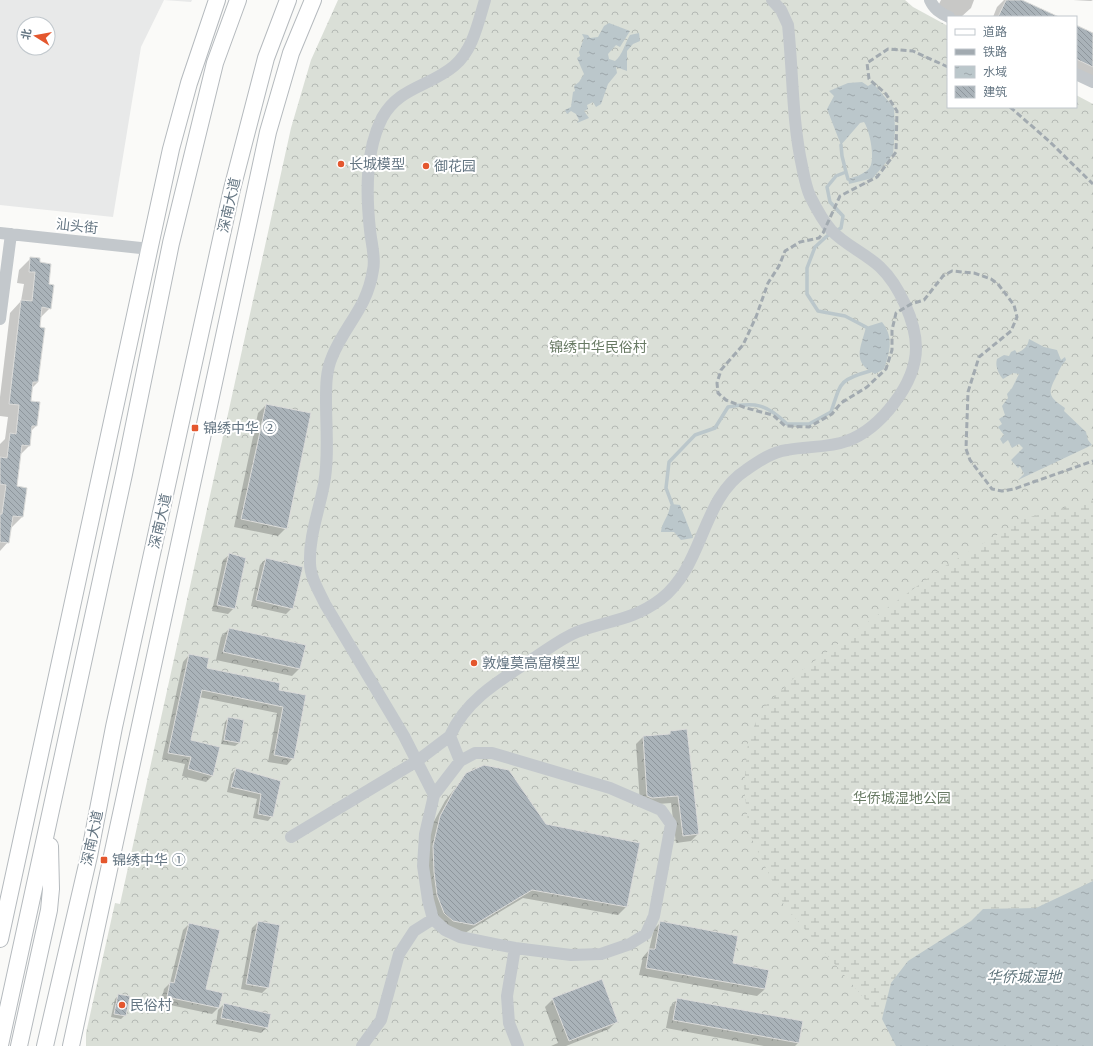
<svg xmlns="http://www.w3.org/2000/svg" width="1093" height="1046" font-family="Montserrat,'Noto Sans SC',sans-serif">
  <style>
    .built { fill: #e8e9e9; fill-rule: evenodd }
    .forest { fill: url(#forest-crowns) }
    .wetland { fill: url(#wetland-marsh) }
    .water { fill: url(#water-ripples) }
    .shadow { fill: #0003 }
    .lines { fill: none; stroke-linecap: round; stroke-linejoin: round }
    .stream { stroke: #bbc7cb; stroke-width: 3.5 }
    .building { fill: url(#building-back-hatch); stroke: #dcdcda }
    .major-casing { stroke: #b5babe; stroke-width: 18 }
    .minor { stroke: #c3c8cc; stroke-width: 12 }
    .major { stroke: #fff; stroke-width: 16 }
    .rail { stroke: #a2aab0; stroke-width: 3; stroke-dasharray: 6 3; stroke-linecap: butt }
    .poi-dot { fill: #e4572e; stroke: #fff; stroke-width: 1.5 }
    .labels { text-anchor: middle; stroke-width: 4; stroke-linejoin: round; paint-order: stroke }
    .poi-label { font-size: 14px; fill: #657683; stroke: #fff; text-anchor: start }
    .street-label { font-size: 14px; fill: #657683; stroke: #fff }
    .park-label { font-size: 14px; fill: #687a64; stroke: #fff }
    .water-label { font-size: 15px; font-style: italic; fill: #60757c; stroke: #fff }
  </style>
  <defs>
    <pattern id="forest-crowns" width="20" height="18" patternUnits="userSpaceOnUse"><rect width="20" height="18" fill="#dadfd7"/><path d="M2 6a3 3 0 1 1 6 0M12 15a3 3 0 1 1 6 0" fill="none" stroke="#b4b9b4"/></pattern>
    <pattern id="wetland-marsh" width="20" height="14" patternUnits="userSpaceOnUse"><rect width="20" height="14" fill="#dadfd7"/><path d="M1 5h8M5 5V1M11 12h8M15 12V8" fill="none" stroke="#b4b9b4"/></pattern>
    <pattern id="water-ripples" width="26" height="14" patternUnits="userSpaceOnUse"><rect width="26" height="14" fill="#bbc7cb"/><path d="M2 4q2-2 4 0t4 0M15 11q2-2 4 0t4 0" fill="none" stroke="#9ca6aa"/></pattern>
    <pattern id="building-back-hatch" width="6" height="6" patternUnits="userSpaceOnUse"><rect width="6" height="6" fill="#aab3b9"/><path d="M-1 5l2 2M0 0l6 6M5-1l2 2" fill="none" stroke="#8e969c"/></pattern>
  </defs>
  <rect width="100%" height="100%" fill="#fafaf8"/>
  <path class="built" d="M0,0H192L191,2L164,0L141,47L113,217L0,205ZM24,24H48V48H24Z"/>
  <path class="forest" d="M338,0H905L913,7L948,26V107H1076V95L1093,104V1046H86V1033L115,903L120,904L291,128L311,60Z"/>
  <path class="wetland" d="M1093,500V881L1036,908L983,909L971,921L891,983L882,1019L784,905L749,833L744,786L748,741L761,710L802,670L942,568L1023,519Z"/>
  <path class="water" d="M609,23L630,31L620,47L616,45L608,54L609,59L615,61C622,56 625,43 630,35L639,33L640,41L633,44L627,51V71L616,67L617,73L608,84L601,104L596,107L593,102L587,105L588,109L584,111L589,118L577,123L579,120L576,114L571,111L567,114L565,110L571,107L573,92L575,91L574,86L579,82L584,74L577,58L580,56L579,52L584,38L582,34L588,35L590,38L598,37L604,26Z
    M862,82L868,86L873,83L894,108L895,130L893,154L873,178L849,184L848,179C854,177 866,174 870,167C875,158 870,131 864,122L860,123L841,145L827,109L834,96L829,91L848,83Z
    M882,322C894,337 890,351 884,369L875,374C851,362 861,348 866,327Z
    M1029,339L1044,347L1057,350L1061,360L1065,357L1066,360C1061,365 1059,371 1056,377C1047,394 1049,397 1065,408L1064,411L1086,432L1088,440L1092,445L1018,480L1024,474L1020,466L1018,468L1011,460L1023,448L1019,444L1012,448L1008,440L1003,444L1000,439L1004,435L998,427L1002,424L999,419L1005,415L1002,406L1008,398L1007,394L1012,388L1019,374L1013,373L1003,379C998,373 995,366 997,359L1004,355L1009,356L1011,352L1015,350L1017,353C1024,350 1028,346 1029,339Z
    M672,504L680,505L693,538L681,540L674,532H661C662,521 669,517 670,506Z
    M1093,881V1046H896L882,1019L891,983L908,961L971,921L983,909L1036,908Z"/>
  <path class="shadow" d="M941,0H974L971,8L961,17H953L936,10Z
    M1004,0H1020L1056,17H993L997,7Z
    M1073,0H1093L1091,1Z
    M1076,26L1093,34V84L1076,76Z
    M31,258L39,263L48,285L50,308L40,318L38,382L32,388L30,402L36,426L30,432L29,446L20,455L15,487L22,517L10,529L8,542L0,551V444L5,439L8,417L0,416V397L10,313L21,301L24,284L17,283L19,270Z
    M266,405L286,528L278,536L234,527L258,413Z
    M229,555L234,608L228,614L212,611L223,560Z
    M266,559L292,608L286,614L251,606L260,565Z
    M229,629L300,668L292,676L216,660L221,637Z
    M189,655L205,668L278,691L305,696L293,758L287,765L268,762L277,713L199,697L190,741L213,775L206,782L182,776L185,764L162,759L183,662Z
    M228,718L239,743L235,746L221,744L225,722Z
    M671,732L698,834L691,841L676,843L671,803L644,805L640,803L636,744L643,737L668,735Z
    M236,769L280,781L272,816L268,821L253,818L257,799L227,792L231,774Z
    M467,773L626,907L618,915L523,898L465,933L436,921L426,855L432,825L445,801Z
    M258,922L268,987L262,993L241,989L252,928Z
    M661,922L732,964L765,989L757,996L639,975L643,957L649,950L654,929Z
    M189,924L204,990L221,994L218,1008L212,1014L161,1003L164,989L170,983L183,930Z
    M119,995L125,1015L121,1019L111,1017L115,999Z
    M553,999L617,1021L609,1029L566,1046H551L558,1043L545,1007Z
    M678,999L798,1043L795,1046H764L666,1028L670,1007Z
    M224,1004L267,1027L261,1033L216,1024L218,1010Z"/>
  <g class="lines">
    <path class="stream" d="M841,145L842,156L846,172
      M848,179L846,172L836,176L827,187L830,202L843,216L841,228L827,236L815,247L807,268V294L818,311L845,316L866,327
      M672,504L666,488L669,462L695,435L715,428L728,407C756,402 766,404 787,424H809L831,412C841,383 838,380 870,371"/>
  </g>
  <path class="building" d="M1006,0H1022L1059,17H998Z
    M1076,25L1093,33V67L1076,59Z
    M30,257L40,258V262L51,264L49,284L54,285L51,309L42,307L40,327L45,328L38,382H33L31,401L40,402L37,426H32L30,446L22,445L17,486L27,488L23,517L13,516L9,543L0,542V514H2L6,485L0,484V457L7,458L10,433L16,434L19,405L9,404L21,300L32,301L35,272H29Z
    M266,404L311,413L287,529L241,519Z
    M229,553L246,558L235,609L217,605Z
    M266,558L303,567L293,609L256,600Z
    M229,628L306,645L300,669L223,652Z
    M189,654L209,658L207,668L280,683L279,690L306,695L294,759L274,755L283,707L202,690L191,740L220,747L213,776L188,769L191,757L168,753Z
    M228,717L244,720L240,743L224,740Z
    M687,729L699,834L683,836L678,796L652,798L647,796L643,736L670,734V731Z
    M484,765L509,770L546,824L640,843L627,907L532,890L474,925L453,921L444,913L437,895L434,872L433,846L440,816L453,792L466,773Z
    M236,768L281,781L273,817L258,814L261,794L231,787Z
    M258,921L280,925L269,988L246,984Z
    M660,921L738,936L733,963L769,970L765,989L646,968L649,949H655Z
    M189,923L220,930L206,989L223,993L219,1008L167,997L170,982L174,983Z
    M602,979L618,1022L569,1041L552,998Z
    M118,994L130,996L126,1016L114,1014Z
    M677,998L803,1021L799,1043L673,1020Z
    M224,1003L271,1014L268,1028L221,1018Z"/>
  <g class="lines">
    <defs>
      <path id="major" d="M0,939L171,149L189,83L217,0
        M0,1045L124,474L171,243L215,63L238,0
        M19,1046L49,910L51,889L50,846
        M45,1046L89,856L114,727L232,189L266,58L288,0
        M71,1046L268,132L291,53L313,0"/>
    </defs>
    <use href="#major" class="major-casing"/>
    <path class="minor" d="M930,0C934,9 940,13 949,17
      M1076,74L1093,82
      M0,233L150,249
      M0,319L11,234
      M475,753H492L610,788L661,810L671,824L654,916L646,934L630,944L601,954L571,955L515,948L460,937L445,930L433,919L428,900L423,866L425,834L434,795L460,761Z
      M460,761L450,736C466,699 502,679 534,658C548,649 562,638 577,632C609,620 632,621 661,599C704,566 701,499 746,470C759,461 772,452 787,450C806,446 829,448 847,441C880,429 916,384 916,348C916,322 899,285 880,267C865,253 845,245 831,230C823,221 815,206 810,196C806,187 804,176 802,166C792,120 793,73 788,25L781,10L772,0
      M434,795L404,736L325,604C319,591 310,577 310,563C309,536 319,511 324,484C329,457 326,428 326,400C326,386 326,371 332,357C345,324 367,309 373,270C376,258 371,242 370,230C366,194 365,152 382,118C399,87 429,87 454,66C473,50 478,23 485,0
      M291,837L417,761L450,736
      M515,948L507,996L509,1023L518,1046
      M362,1046L381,1020L399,954L414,931L433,919"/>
    <use href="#major" class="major"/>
    <path class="rail" d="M948,67L913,51L888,49L867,63L869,79L886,94L897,111L896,152L877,177L840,196L823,233L819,238L800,242L785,251L779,266L768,283L756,317L743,345L721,370L717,383L718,393L726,400L746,408L773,415L785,426L809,427L832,414L841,403L867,387L886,369L892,350V330L896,313L911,304L924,300L943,276L952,271L974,273L991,279L998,284L1014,305L1017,317L1011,331L979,357L968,392L966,449L970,460L992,489L1002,491L1014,489L1093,461
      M1010,107L1049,141L1093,184"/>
  </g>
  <g class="poi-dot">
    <circle cx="341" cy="164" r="4"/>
    <circle cx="426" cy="166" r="4"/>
    <rect x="191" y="424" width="8" height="8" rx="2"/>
    <circle cx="474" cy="663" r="4"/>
    <rect x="100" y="856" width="8" height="8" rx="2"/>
    <circle cx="122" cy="1005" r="4"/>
  </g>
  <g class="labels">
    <g class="poi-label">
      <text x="349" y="169">长城模型</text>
      <text x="434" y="171">御花园</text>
      <text x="203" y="433">锦绣中华 ②</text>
      <text x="482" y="668">敦煌莫高窟模型</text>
      <text x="112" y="865">锦绣中华 ①</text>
      <text x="130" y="1010">民俗村</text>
    </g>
    <g class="street-label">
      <text transform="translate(229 205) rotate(-77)" y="5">深南大道</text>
      <text transform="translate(77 226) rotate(6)" y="5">汕头街</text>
      <text transform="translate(160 521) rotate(-77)" y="5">深南大道</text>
      <text transform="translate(92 838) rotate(-78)" y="5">深南大道</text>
    </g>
    <g class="park-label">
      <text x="598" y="352">锦绣中华民俗村</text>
      <text x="902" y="803">华侨城湿地公园</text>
    </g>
    <g class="water-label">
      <text x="1024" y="982">华侨城湿地</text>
    </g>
  </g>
  <rect x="947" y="16" width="130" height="92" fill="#ffffff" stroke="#c1c8cd"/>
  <rect x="955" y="29" width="20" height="6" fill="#ffffff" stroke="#c1c8cd"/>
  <text x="983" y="36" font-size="12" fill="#657683">道路</text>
  <rect x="955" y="49" width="20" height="6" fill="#a2aab0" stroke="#c1c8cd"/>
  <text x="983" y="56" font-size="12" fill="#657683">铁路</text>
  <rect x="955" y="66" width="20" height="12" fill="url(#water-ripples)" stroke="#c1c8cd"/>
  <text x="983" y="76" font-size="12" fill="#657683">水域</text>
  <rect x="955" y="86" width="20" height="12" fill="url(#building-back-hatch)" stroke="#c1c8cd"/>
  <text x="983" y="96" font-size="12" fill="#657683">建筑</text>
  <g transform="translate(36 36) rotate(281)"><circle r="19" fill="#ffffff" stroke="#c1c8cd"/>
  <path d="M0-3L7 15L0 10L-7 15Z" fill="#e4572e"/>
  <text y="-6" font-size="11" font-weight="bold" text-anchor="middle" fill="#657683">北</text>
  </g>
</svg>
